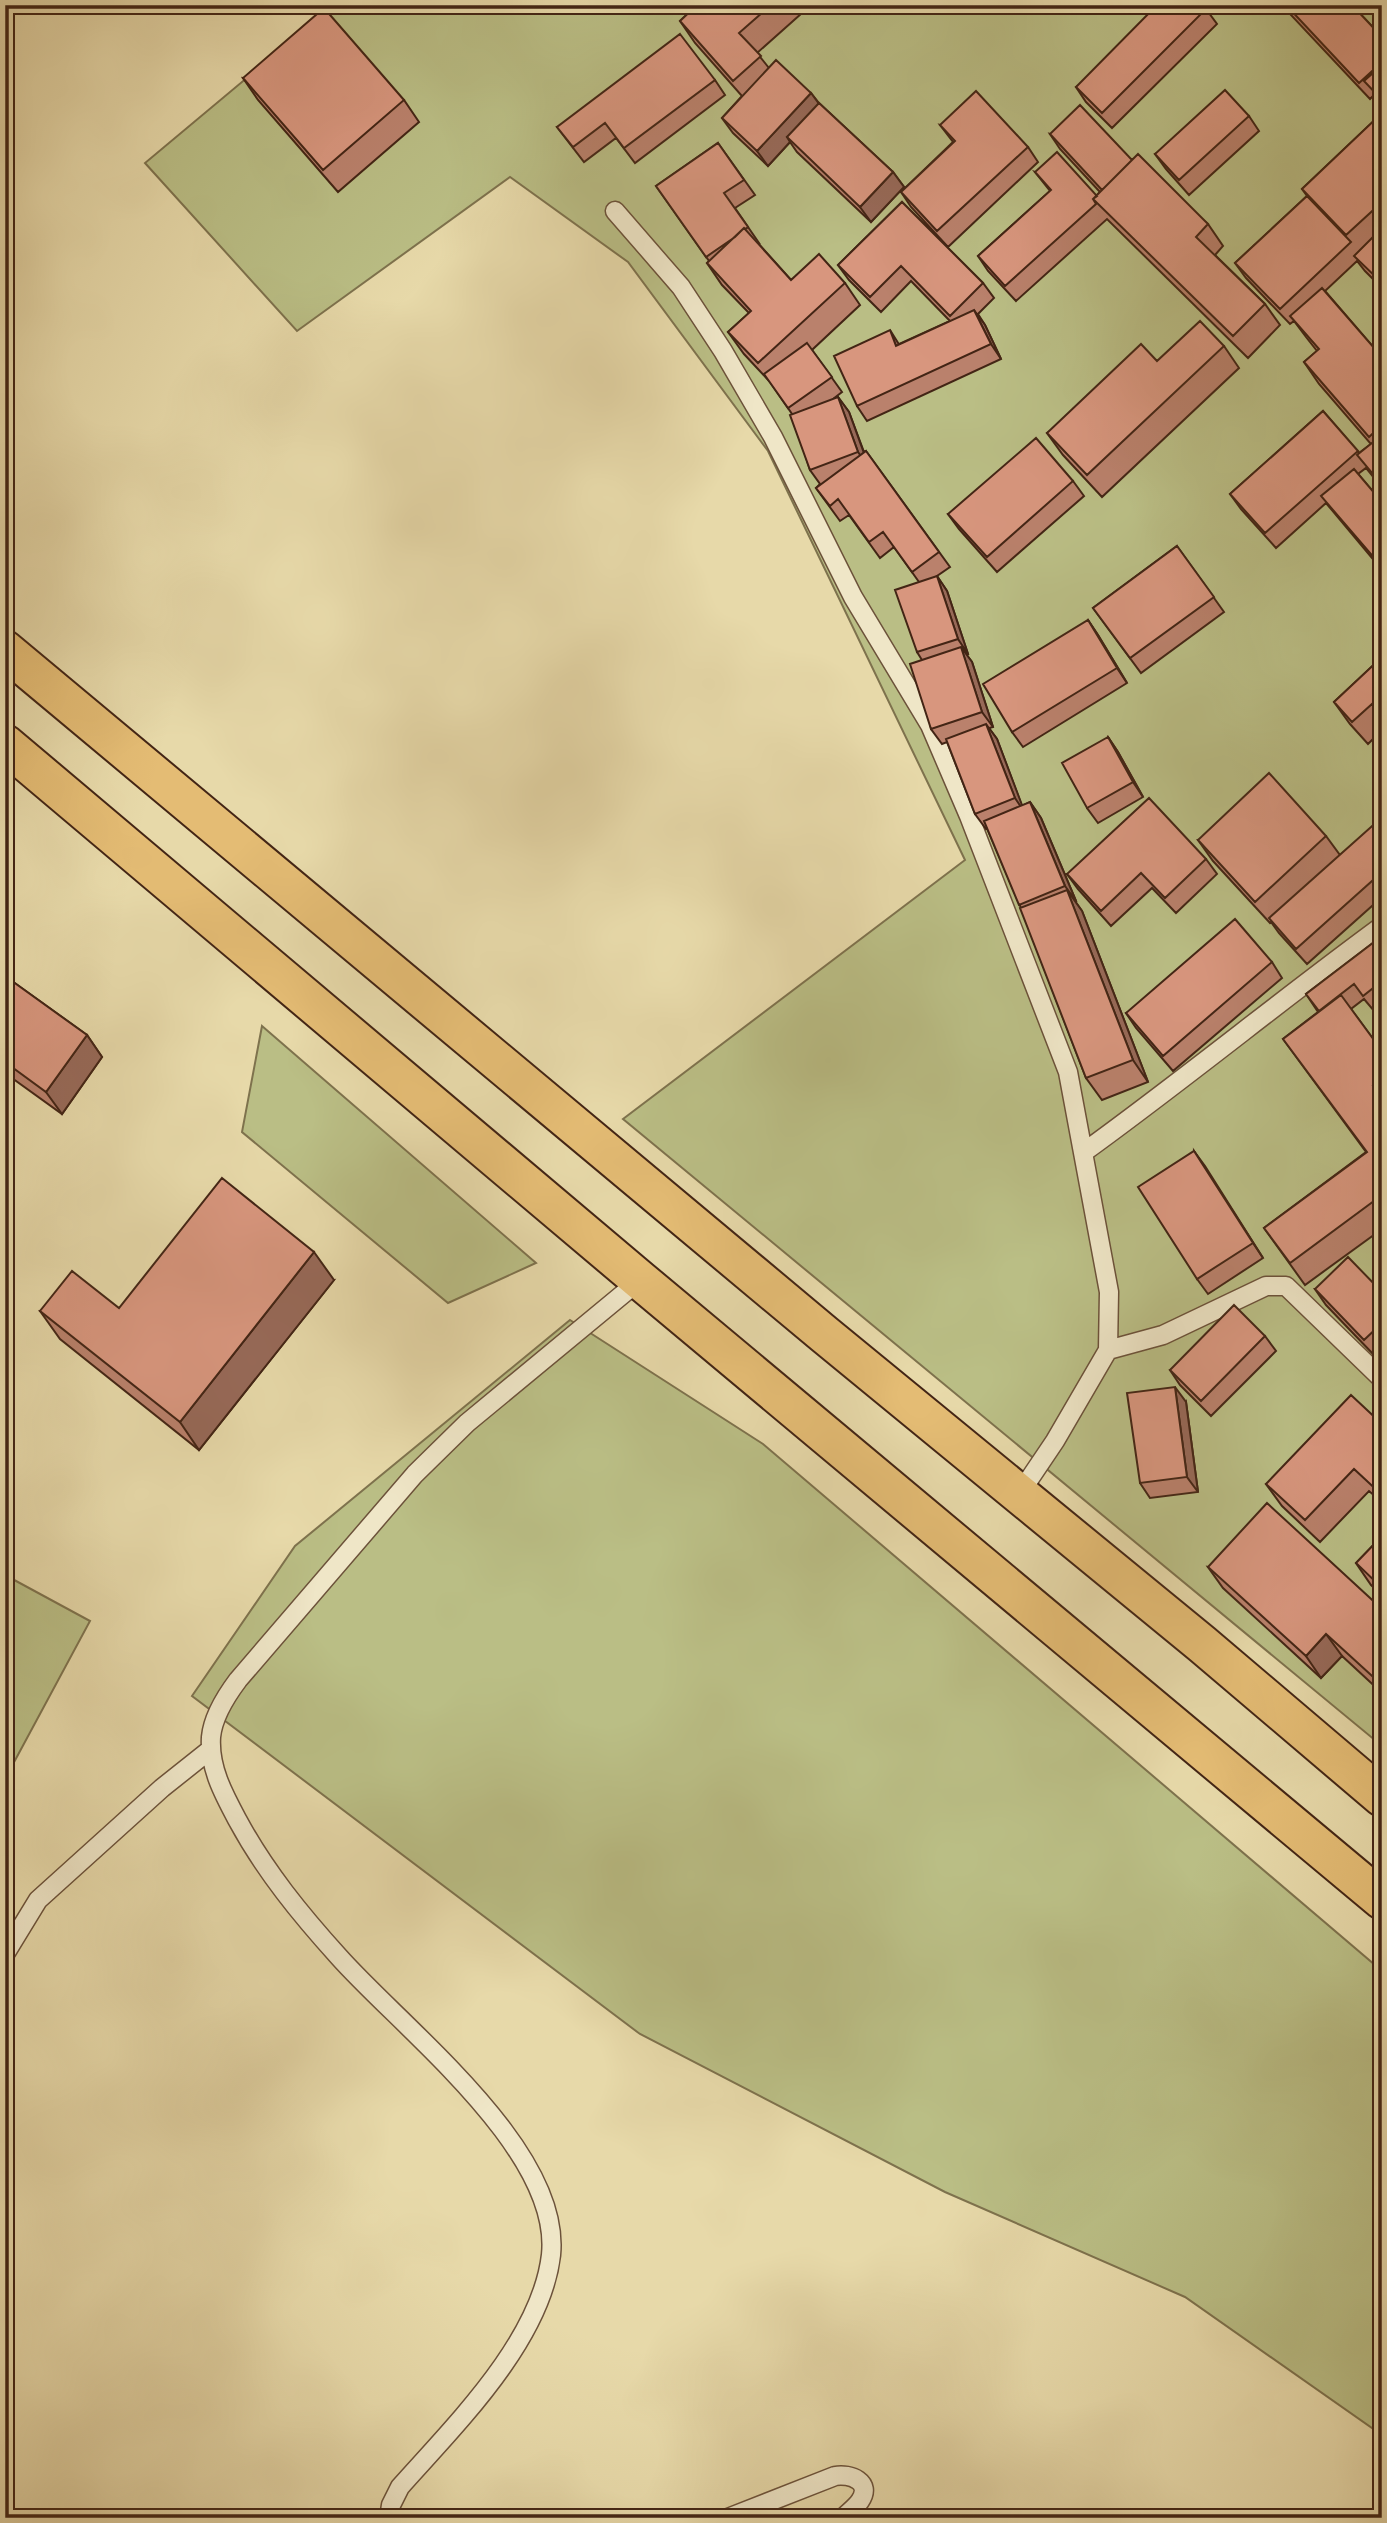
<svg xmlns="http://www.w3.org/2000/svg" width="1387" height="2523" font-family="Alegreya,serif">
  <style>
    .green { fill: #babe85; stroke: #7e724d; stroke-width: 2 }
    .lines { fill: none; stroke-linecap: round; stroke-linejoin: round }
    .lane-casing { stroke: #6c523a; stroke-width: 21 }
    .highway-casing { stroke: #432515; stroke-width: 42 }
    .lane { stroke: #efe6c7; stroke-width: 18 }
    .highway { stroke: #e4bc74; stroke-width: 38 }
    .wall { fill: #ba816c; stroke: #432515; stroke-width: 2 }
    .shaded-wall { fill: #976958; stroke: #432515; stroke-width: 2 }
    .building { fill: #d8967e; stroke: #432515; stroke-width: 2 }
  </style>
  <rect width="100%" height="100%" fill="#e7d9a9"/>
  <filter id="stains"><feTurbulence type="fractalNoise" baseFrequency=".00286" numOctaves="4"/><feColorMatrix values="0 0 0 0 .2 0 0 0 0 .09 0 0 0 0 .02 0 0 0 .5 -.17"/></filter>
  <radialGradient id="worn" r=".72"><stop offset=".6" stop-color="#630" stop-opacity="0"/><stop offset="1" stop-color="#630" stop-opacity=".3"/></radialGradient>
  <path class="green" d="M334,5H1382V1746L623,1119L965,860L768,451L628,262L510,177L297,331L145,163Z
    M262,1026L536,1263L448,1303L242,1132Z
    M570,1320L763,1444L1382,1971V2435L1185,2297L945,2192L640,2034L192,1696L295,1546Z
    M5,1575L90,1621L5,1779Z"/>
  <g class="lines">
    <defs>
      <path id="lane" d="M615,211L681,287L723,351L773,437L853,597L930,725L969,816L1068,1072L1109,1292L1108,1350L1055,1441L1020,1493
        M1084,1152C1185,1079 1281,1000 1382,926
        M1108,1350L1163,1335L1266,1286H1286L1382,1379
        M5,1954L38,1900L162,1788L211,1749
        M389,2518L391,2505L400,2487C455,2425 541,2341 551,2255C562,2150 403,2029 339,1957C301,1915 265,1871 238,1821C224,1795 209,1768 211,1737C213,1716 226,1696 238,1680L415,1474L467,1423L640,1280
        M728,2518L835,2476C850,2473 873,2482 860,2501C856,2507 849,2512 843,2518"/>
      <path id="highway" d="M5,650L824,1334L1202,1644L1382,1797
        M5,744L640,1280L1382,1900"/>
    </defs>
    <use href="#lane" class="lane-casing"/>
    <use href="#highway" class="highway-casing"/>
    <use href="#lane" class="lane"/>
    <use href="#highway" class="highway"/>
  </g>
  <path class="wall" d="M697,5H811L757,53L769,68L811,93L819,103L893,172L904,187L871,222L797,152L790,142L768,166L733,133L722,118L742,96L695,43L680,21Z
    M1284,5H1352L1382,37V105L1374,95L1370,99L1290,14Z
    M1206,9L1217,24L1112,128L1086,102L1076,87Z
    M243,78L404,100L419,122L338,192L258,100Z
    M715,80L725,95L635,163L616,138L584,162L557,127Z
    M1382,113V288L1365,271L1357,261L1325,291L1382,357V488L1366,468L1358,474L1382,502V570L1326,503L1276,548L1241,509L1230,494L1323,411L1359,453L1371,444L1319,384L1304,362L1317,351L1306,337L1294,321L1290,324L1246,278L1235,263L1307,196L1302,189Z
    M1249,116L1259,131L1189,195L1166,169L1155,154Z
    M940,125L1028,147L1038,162L948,247L911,207L901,192L953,142Z
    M1050,134L1132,160L1208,224L1223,246L1215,255L1265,304L1280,325L1248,358L1107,219L1016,301L988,271L978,256L1050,191L1035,172L1096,196L1100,192L1060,149Z
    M718,143L755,195L735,208L759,243H758L791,280L845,283L860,305L812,350L842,392L833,399L838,397L849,412L864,452L866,451L950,567L937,576L947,591L968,654H966L972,662L993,727L989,728L997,739L1022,806L1030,802L1041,818L1076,901H1075L1082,911L1148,1082L1102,1100L1086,1078L1021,908L987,828L986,829L975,814L947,742L942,744L931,729L922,660L917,652L919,582L894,547L880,558L849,515L840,521L816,488L820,484L810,470L792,414L770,382L744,354L728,332L749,313L722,285L707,263L709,261L656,186Z
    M902,202L983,283L994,298L978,314L985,325L1001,359L867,421L857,406L899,344L950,321L911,281L881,312L849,280L838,265Z
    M1224,346L1239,368L1102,497L1063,455L1047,433L1157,361Z
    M1073,481L1084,496L997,572L959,529L948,514Z
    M1177,546L1224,612L1141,673L1093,608Z
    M1088,620L1098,635L1127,683L1023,747L1012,732Z
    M1382,657V730L1368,744L1350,724L1334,702Z
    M1108,737L1118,752L1143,797L1098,823L1087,808Z
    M1382,822V897L1307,964L1279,933L1271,922L1270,923L1213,861L1198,840L1326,836L1340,855Z
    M1206,859L1217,874L1176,913L1152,888L1111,926L1078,889L1067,874Z
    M1382,936V1005L1374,1011L1364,999L1351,1009L1382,1051V1229L1305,1285L1264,1228L1366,1152L1283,1039L1318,1012L1306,994Z
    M1272,962L1282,978L1173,1071L1136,1028L1126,1013Z
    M5,976L87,1035L102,1057L62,1114L5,1073Z
    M1194,1151L1263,1258L1208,1294L1197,1279Z
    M334,1280L199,1450L60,1339L40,1311L119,1308Z
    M1315,1289L1382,1292V1348L1374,1355L1326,1305Z
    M1265,1336L1276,1351L1211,1416L1180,1385L1170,1370Z
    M1186,1402L1198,1492L1150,1498L1140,1483Z
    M1382,1424V1502L1369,1491L1320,1542L1282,1506L1266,1484Z
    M1382,1536V1595L1371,1585L1356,1563Z
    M1208,1567L1382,1609V1693L1342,1656L1321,1678L1223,1588Z"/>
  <path class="shaded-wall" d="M811,93L822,108L787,137L790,142L768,166L757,151Z
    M893,172L904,187L871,222L860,207Z
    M974,310L985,325L1001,359L991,344Z
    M890,330L900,346H896Z
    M838,397L849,412L869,467L858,452Z
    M937,576L947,591L968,654L958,639Z
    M1088,620L1098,635L1127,683L1117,668Z
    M961,647L972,662L993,727L982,712Z
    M986,724L997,739L1025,813L1015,798Z
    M1108,737L1118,752L1143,797L1133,782Z
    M1030,802L1041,818L1076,901L1065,886Z
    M1067,890L1082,911L1148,1082L1133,1060Z
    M87,1035L102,1057L62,1114L46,1092Z
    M1194,1151L1205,1166L1263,1258L1253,1243Z
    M314,1252L334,1280L199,1450L180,1422Z
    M1175,1387L1186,1402L1198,1492L1187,1477Z
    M1326,1634L1342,1656L1321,1678L1306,1656Z"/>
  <path class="building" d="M697,5H771L739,33L761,56L733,81L680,21Z
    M1157,5H1203L1206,9L1102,113L1076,87Z
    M1286,5H1352L1382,37V62L1359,83Z
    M324,8L404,100L323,170L243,78Z
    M680,34L715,80L624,148L605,123L573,147L557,127Z
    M776,60L811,93L757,151L722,118Z
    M1382,65V100L1364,81Z
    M1225,90L1249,116L1179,180L1155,154Z
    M976,91L1028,147L937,231L901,192L955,141L940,125Z
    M819,103L893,172L860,207L787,137Z
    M1080,105L1132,160L1102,190L1050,134Z
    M1382,113V202L1346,235L1302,189Z
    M718,143L744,180L724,193L748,227L746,229L744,228L735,237L706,257L656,186Z
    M1057,152L1097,196L1093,199L1096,204L1005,286L978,256L1051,190L1035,172Z
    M1138,154L1208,224L1196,237L1265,304L1233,336L1093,199Z
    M1307,196L1351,242L1280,309L1235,263Z
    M902,202L983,283L950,316L901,266L870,297L838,265Z
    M744,228L791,280L819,254L845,283L758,363L728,332L751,311L707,263Z
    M1382,228V283L1354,256Z
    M1322,288L1382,357V425L1369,437L1304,362L1319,349L1290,316Z
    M974,310L991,344L857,406L834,356L890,330L896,346Z
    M1200,321L1224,346L1087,475L1047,433L1141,344L1157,361Z
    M807,343L832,377L788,408L764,374Z
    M838,397L858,452L810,470L790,415Z
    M1323,411L1358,451L1265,533L1230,494Z
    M1382,435V485L1357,455Z
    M1036,438L1073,481L987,557L948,514Z
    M866,451L939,552L912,572L883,532L869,542L838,499L830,506L816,488Z
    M1354,469L1382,502V567L1321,496Z
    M1177,546L1214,597L1130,658L1093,608Z
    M937,576L958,639L917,652L895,590Z
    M1088,620L1117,668L1012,732L983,684Z
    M961,647L982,712L931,729L910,664Z
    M1382,657V715L1372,704L1352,722L1334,702Z
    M986,724L1015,798L975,814L946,739Z
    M1108,737L1133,782L1087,808L1062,763Z
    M1269,773L1326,836L1255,902L1198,840Z
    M1149,798L1206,859L1165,898L1141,873L1101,911L1067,874Z
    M1030,802L1065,886L1019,905L984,821Z
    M1380,819L1382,822V872L1296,949L1269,918Z
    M1067,890L1133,1060L1086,1078L1020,908Z
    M1235,919L1272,962L1163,1056L1126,1013Z
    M1382,936V981L1363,996L1354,984L1319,1011L1306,994Z
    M5,976L87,1035L46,1092L5,1062Z
    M1341,995L1382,1051V1079L1373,1086L1382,1098V1195L1290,1263L1264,1228L1367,1152L1283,1039Z
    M1194,1151L1253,1243L1197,1279L1138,1187Z
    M222,1178L314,1252L180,1422L40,1311L72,1271L119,1308Z
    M1348,1257L1382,1292V1323L1364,1340L1315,1289Z
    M1234,1305L1265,1336L1201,1401L1170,1370Z
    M1175,1387L1187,1477L1140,1483L1127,1393Z
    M1351,1395L1382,1424V1495L1354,1469L1305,1520L1266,1484Z
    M1267,1503L1382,1609V1685L1326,1634L1306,1656L1208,1567Z
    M1382,1536V1588L1356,1563Z"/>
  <rect width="1387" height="2523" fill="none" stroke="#e7d9a9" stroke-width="28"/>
  <rect x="7" y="7" width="1373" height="2509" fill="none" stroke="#432515" stroke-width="3.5"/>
  <rect x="14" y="14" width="1359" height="2495" fill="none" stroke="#432515" stroke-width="2"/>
  <rect width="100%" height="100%" filter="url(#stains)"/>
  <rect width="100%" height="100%" fill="url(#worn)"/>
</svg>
